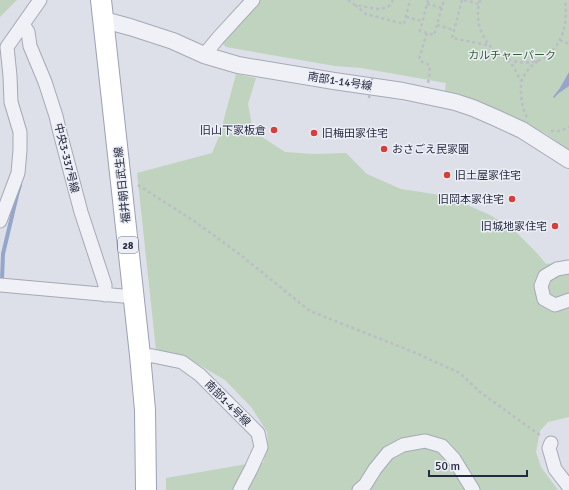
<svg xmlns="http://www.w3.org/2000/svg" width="569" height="490" font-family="Signika,'Noto Sans JP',sans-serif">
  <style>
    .green { fill: #bfd3be }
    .water { fill: #95a5cc }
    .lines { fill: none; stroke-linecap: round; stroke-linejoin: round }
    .stream { stroke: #95a5cc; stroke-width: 4 }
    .minor-casing { stroke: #a6a9b6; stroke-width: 15 }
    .tertiary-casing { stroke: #a6a9b6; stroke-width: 18 }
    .primary-casing { stroke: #9ca1b5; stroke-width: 22 }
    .path { stroke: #bbbdc7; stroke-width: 2.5; stroke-dasharray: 3 3; stroke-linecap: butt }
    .minor { stroke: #f0f1f6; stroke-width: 13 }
    .tertiary { stroke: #f0f1f6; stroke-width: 16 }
    .primary { stroke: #fff; stroke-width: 20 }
    .path-bridge { stroke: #bbbdc7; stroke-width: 2.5; stroke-dasharray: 3 3; stroke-linecap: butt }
    .poi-dot { fill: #d83e38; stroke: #edeff6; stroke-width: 1.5 }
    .labels { text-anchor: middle; stroke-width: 3; stroke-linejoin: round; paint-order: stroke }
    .shield { fill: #edeff6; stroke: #626577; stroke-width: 1 }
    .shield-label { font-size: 10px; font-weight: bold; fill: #262a40 }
    .park-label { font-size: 11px; fill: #325d32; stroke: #edeff6 }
    .street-label { font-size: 11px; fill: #262a40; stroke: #edeff6 }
    .poi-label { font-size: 11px; fill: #262a40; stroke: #edeff6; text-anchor: end }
  </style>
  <rect width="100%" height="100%" fill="#dde0e8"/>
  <path class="green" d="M0,0H17L0,17Z
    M258,0H569V150L546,134L485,104L445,91L446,83L361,68L335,66L226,47L220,41Z
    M236,74L256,78L248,104L253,131L285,152L314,154L346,153L367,174L401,189L447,196L490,215L513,229L536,252L546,264L569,261V417L548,422L540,431L536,452L541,467L558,490H166V478L247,464L263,463L268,446L267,432L252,408L225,380L196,363L185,356L156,350L137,173L212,153L220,134Z"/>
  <path class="water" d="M569,72V86L559,93L554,98L553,97L560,88Z"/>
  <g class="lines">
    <path class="stream" d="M2,279L3,254L17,195L20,185"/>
    <defs>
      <path id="minor" d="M23,24L28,32L30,46L45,82L56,116L59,129L81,212L105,285V295
        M204,55L219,37L253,0
        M0,221L18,173L20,150V132L11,102L10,76L7,47L40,0
        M569,267L557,269L545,276L541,286L544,299L555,305L569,300
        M0,285L134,297
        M140,355L153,356L182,362L200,375L258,433L261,447L251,469L240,490
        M551,443L549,448L555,469L569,487
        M359,490L365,485L375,469L388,453L403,445L425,441L442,446L454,459L473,490"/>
      <path id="tertiary" d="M104,20L130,27L173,41L204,55L238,65L334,81L403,91L455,102L473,108L496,118L522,130L569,160"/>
      <path id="primary" d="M101,0L140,355L145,410L146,490"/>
    </defs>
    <use href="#minor" class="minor-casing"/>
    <use href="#tertiary" class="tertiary-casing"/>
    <use href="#primary" class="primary-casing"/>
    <path class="path" d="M348,0L355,5L377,9L384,8L389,6L393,0
      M428,0L420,31L434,35L444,0
      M462,0L452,38L487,45
      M464,0L479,4
      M480,0C477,11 477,23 482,33C490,52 509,65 530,62C536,61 542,60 547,56C564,42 568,20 565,0
      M427,4L442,8
      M355,5L366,14L404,24L410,0
      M406,17L422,21
      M437,25L454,30
      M427,33L419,59L422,62L429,65L430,72L428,83
      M560,40L569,44
      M507,60L513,66L521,81
      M527,117C522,109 519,89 522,80C525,72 531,66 538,61
      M551,131H560L569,127
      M138,185L194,221L238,253L310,311L411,351L460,373L480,392L541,436"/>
    <use href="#minor" class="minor"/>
    <use href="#tertiary" class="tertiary"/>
    <use href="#primary" class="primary"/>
    <path class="path-bridge" d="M369,98L373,74"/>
  </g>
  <g class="poi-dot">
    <circle cx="274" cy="130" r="4"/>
    <circle cx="314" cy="133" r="4"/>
    <circle cx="384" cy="149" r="4"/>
    <circle cx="447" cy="175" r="4"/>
    <circle cx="512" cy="199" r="4"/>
    <circle cx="555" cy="226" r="4"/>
  </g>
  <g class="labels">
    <rect class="shield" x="118" y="237" width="20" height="16" rx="3"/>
    <g class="shield-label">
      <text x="128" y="249">28</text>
    </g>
    <g class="park-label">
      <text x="512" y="59">カルチャーパーク</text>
    </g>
    <g class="street-label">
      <text transform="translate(340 81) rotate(9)" y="4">南部1-14号線</text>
      <text transform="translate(67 158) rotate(76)" y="4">中央3-337号線</text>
      <text transform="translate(122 185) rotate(-96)" y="4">福井朝日武生線</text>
      <text transform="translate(228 403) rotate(45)" y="4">南部1-4号線</text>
    </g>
    <g class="poi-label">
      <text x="266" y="134">旧山下家板倉</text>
      <text x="322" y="137" text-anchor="start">旧梅田家住宅</text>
      <text x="392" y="153" text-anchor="start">おさごえ民家園</text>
      <text x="455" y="179" text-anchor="start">旧土屋家住宅</text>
      <text x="504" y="203">旧岡本家住宅</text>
      <text x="547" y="230">旧城地家住宅</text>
    </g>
  </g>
  <path d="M429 470v6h98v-6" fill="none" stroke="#262a40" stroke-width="2"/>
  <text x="435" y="470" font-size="12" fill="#262a40" stroke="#edeff6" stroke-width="3" paint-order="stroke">50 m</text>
</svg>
